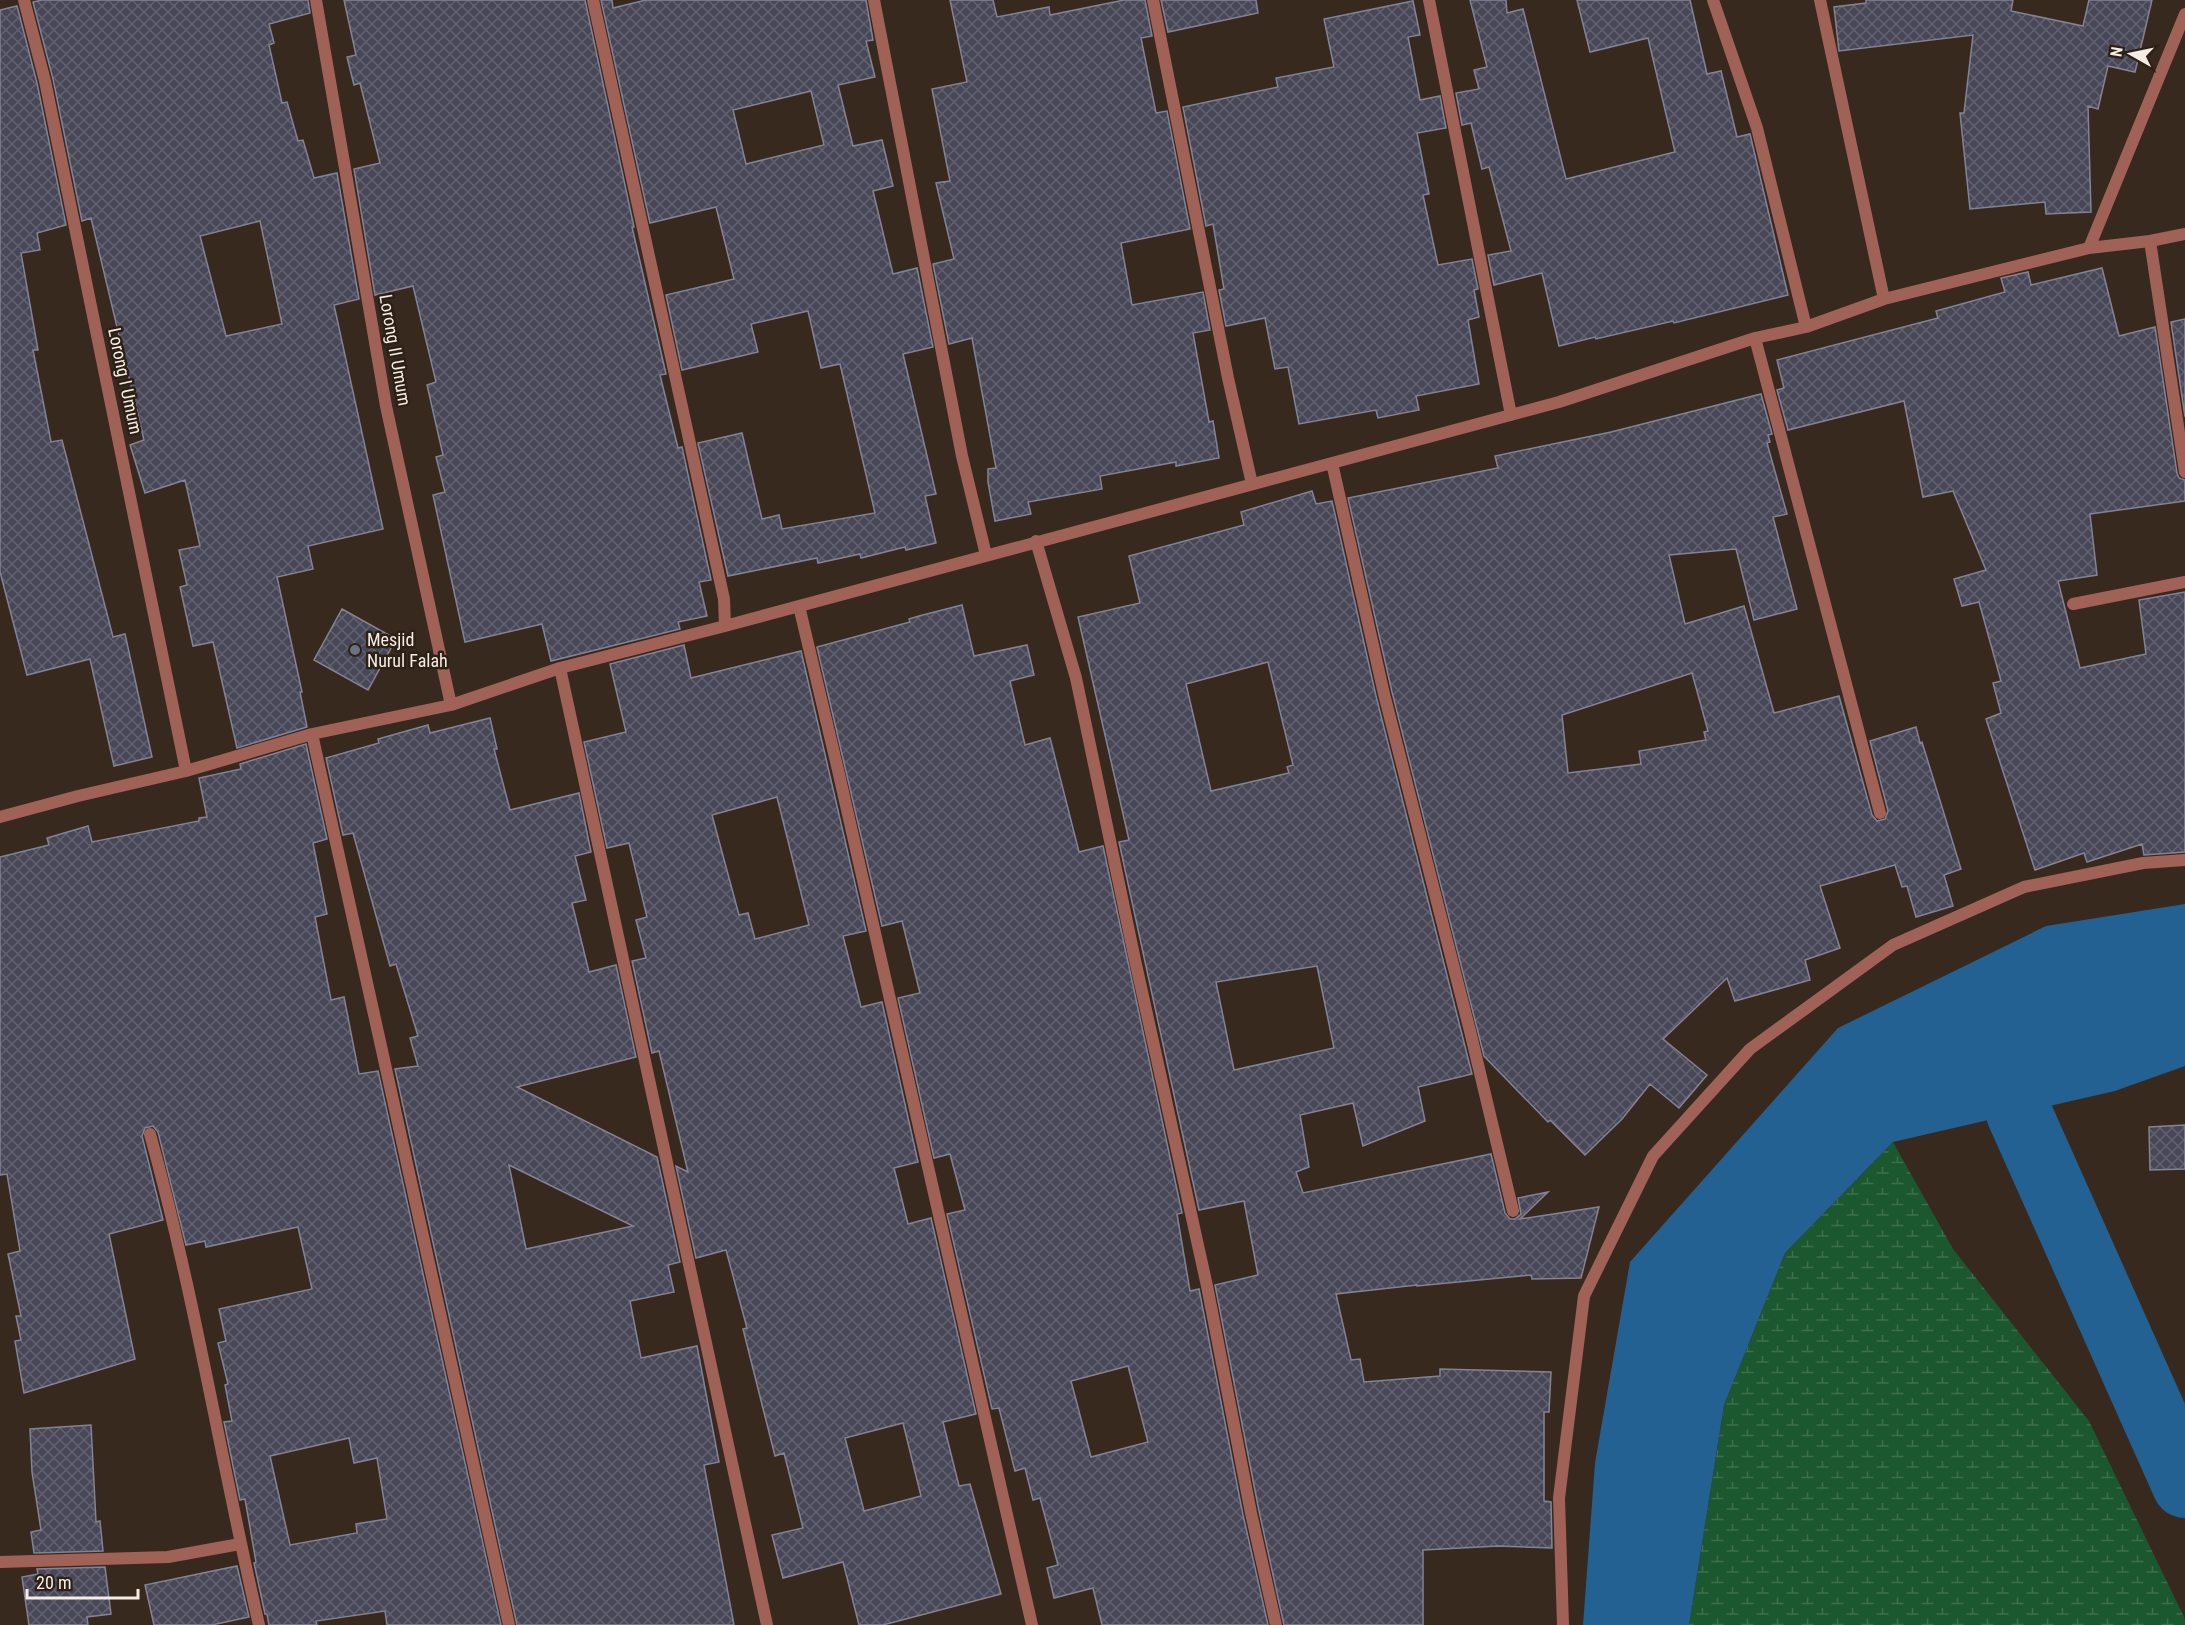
<svg xmlns="http://www.w3.org/2000/svg" width="2185" height="1625" font-family="'Roboto Condensed',sans-serif">
  <style>
    .wetland { fill: url(#wetland-marsh) }
    .water { fill: #226191 }
    .lines { fill: none; stroke-linecap: round; stroke-linejoin: round }
    .river { stroke: #226191; stroke-width: 66 }
    .building { fill: url(#building-cross-hatch); stroke: #848396; stroke-width: 1.5; fill-rule: evenodd }
    .minor { stroke: #a06257; stroke-width: 12 }
    .worship-dot { fill: #6b7280; stroke: #2d2014; stroke-width: 2 }
    .labels { text-anchor: middle; stroke-width: 5; stroke-linejoin: round; paint-order: stroke }
    .street-label { font-size: 18px; fill: #f5ece4; stroke: #2d2014 }
    .poi-label { font-size: 18px; fill: #f5ece4; stroke: #2d2014; text-anchor: start }
  </style>
  <defs>
    <pattern id="wetland-marsh" width="20" height="14" patternUnits="userSpaceOnUse" patternTransform="scale(1.5)"><rect width="20" height="14" fill="#1b572f"/><path d="M1 5h8M5 5V1M11 12h8M15 12V8" fill="none" stroke="#3d6f4d"/></pattern>
    <pattern id="building-cross-hatch" width="8" height="8" patternUnits="userSpaceOnUse" patternTransform="scale(1.5)"><rect width="8" height="8" fill="#484758"/><path d="M0 0l8 8M0 8l8-8" fill="none" stroke="#636270"/></pattern>
  </defs>
  <rect width="100%" height="100%" fill="#37291e"/>
  <path class="wetland" d="M1893,1142L1953,1249L2089,1421L2185,1619V1625H1689L1724,1405L1785,1253Z"/>
  <path class="water" d="M2185,904V1066L2115,1091L1893,1142L1785,1253L1724,1405L1689,1625H1583L1595,1463L1630,1262L1838,1028L2046,926Z"/>
  <g class="lines">
    <path class="river" d="M2019,1113L2185,1485"/>
  </g>
  <path class="building" d="M42,0H308L310,13L269,24L274,43L269,45L282,103L287,102L298,141L303,140L314,178L337,173L359,299L334,305L383,529L308,546L313,569L277,577L302,692H300L307,727L237,748L213,642L193,646L180,587L187,585L179,550L200,546L185,480L145,493L130,445L144,440L91,218L82,221L53,79L33,2ZM260,221L282,324L226,336L200,236Z
    M344,0H585L634,227H632L666,374L660,375L678,448L682,447L711,580L699,582L707,616L678,622L680,629L551,661L542,624L465,642L433,495L445,492L436,457L443,455L427,385L436,382L413,286L375,295L354,169L380,163L360,83L354,85L347,57L356,55Z
    M601,0H612L613,8L646,0H866L873,40L866,41L875,77L838,85L853,146L882,140L893,186L873,191L893,274L917,268L933,347L903,354L936,494L925,496L936,543L906,550L905,547L861,558L860,554L818,563L817,558L728,576L698,443L742,433L762,519L779,515L782,529L875,513L840,364L821,368L808,311L751,324L758,352L682,370L666,295L734,279L716,207L650,223ZM811,91L824,145L746,164L733,110Z
    M950,0H993L997,17L1049,7L1050,15L1124,0H1145L1152,36L1141,38L1156,113L1167,111L1190,229L1121,243L1132,305L1203,292L1210,330L1193,333L1209,422L1213,421L1219,458L1176,466V462L1100,476L1102,489L1028,502L1031,514L995,521L988,482V469L996,468L972,338L949,344L933,264L954,259L936,183L950,181L932,89L967,82Z
    M1161,0H1256L1258,13L1168,32Z
    M1470,0H1506L1507,13L1523,9L1566,179L1675,152L1648,38L1590,52L1577,0H1690L1707,74L1721,71L1737,137L1750,134L1788,295L1674,323L1673,321L1596,339L1595,337L1559,346L1542,273L1494,285L1488,255L1511,251L1489,167L1482,169L1471,123L1462,125L1456,93L1479,89L1474,70L1487,67Z
    M1866,0H2013L2011,11L2083,26L2089,0H2152L2135,72L2108,66L2098,109L2088,106L2091,212L2046,214L2045,202L1970,209L1960,113H1964L1973,35L1839,51L1834,7L1866,3Z
    M1413,1L1420,35L1408,37L1420,100L1440,96L1446,128L1417,133L1429,194L1423,195L1438,265L1472,259L1478,289L1474,290L1479,317L1468,320L1479,384L1416,396L1419,410L1378,418L1376,410L1299,424L1288,367L1275,369L1265,318L1226,326L1219,290L1224,289L1213,224L1206,226L1183,107L1278,87L1276,78L1334,67L1324,19Z
    M17,6L37,83L66,225L37,233L40,250L21,253L38,350H33L51,442L62,440L113,637L125,634L152,757L114,766L90,659L27,675L0,572V10Z
    M2102,268L2119,336L2155,327L2177,473L2179,478L2185,480V501L2090,514L2097,575L2058,581L2080,668L2146,654L2139,600L2185,592V852L2144,855L2142,844L2087,862L2084,853L2035,870L1986,719L2001,713L1993,683L2001,681L1979,602L1962,606L1954,579L1986,570L1953,491L1923,497L1904,401L1788,430L1777,390L1784,388L1777,360L1938,318L1936,311L2005,292L2001,278L2028,272L2031,285Z
    M2185,319V417L2171,322Z
    M1761,394L1772,434L1768,435L1770,442L1767,443L1787,514L1773,517L1797,609L1754,620L1736,549L1669,555L1685,624L1744,606L1774,713L1839,696L1872,815L1877,821L1885,819L1888,811L1870,741L1916,727L1920,743L1922,742L1961,869L1944,875L1953,906L1916,917L1907,886L1902,887L1895,865L1820,886L1840,948L1805,960L1810,980L1735,1001L1727,978L1663,1039L1707,1075L1679,1108L1650,1084L1622,1119L1585,1155L1550,1120L1548,1122L1484,1056L1392,692L1348,498L1498,468L1495,456L1611,432ZM1692,673L1708,731L1704,732L1706,740L1639,751L1641,764L1568,773L1562,715Z
    M1312,491L1316,504L1332,501L1376,696L1472,1074L1418,1087L1425,1121L1363,1146L1353,1103L1300,1115L1309,1167L1296,1172L1303,1193L1491,1154L1505,1213L1510,1219H1515L1521,1214L1518,1198L1548,1192L1520,1219L1599,1207L1581,1278L1532,1279L1531,1275L1417,1286V1285L1336,1294L1351,1360L1360,1359L1364,1382L1440,1376V1369L1551,1372L1549,1412H1544V1501L1551,1502L1552,1548L1498,1546L1423,1550V1625H1284L1259,1511L1215,1285L1258,1275L1244,1201L1199,1210L1119,842L1129,840L1078,617L1140,603L1129,556L1244,525L1241,512ZM1268,662L1293,765L1287,767L1289,773L1211,791L1186,684ZM1317,966L1334,1048L1234,1070L1216,982Z
    M962,605L974,656L1027,645L1034,675L1010,681L1025,745L1050,738L1079,852L1103,846L1182,1213L1177,1214L1190,1291L1199,1289L1243,1515L1268,1625H1102L1093,1588L1054,1598L1047,1568L1058,1565L1040,1498L1033,1500L1025,1468L1015,1471L999,1408L992,1409L947,1214L965,1210L950,1154L934,1158L898,998L920,993L902,921L882,926L817,647L910,622L909,619L919,616ZM1128,1366L1148,1442L1091,1457L1071,1381Z
    M342,609L396,639L368,690L314,660Z
    M684,645L691,678L801,651L866,931L843,936L861,1007L882,1002L918,1162L894,1168L908,1224L931,1218L976,1414L943,1422L959,1486L970,1484L1001,1594L883,1625H859L843,1562L783,1578L772,1535L803,1528L784,1453L775,1456L743,1329L747,1328L726,1250L696,1258L676,1166L688,1172L659,1051L652,1053L632,961L646,958L636,920L647,917L629,843L607,848L584,742L626,732L610,664ZM777,797L809,925L755,939L748,913L739,915L712,815ZM903,1423L921,1496L864,1511L845,1438Z
    M490,718L497,749H494L510,810L579,793L591,852L575,856L586,900L572,903L589,972L616,965L636,1057L517,1087L657,1157L680,1262L668,1265L674,1292L630,1301L641,1358L697,1346L719,1462L704,1465L734,1625H517L395,1069L418,1066L410,1038L418,1036L396,964L390,966L353,833L343,835L326,758L379,743L378,739L428,725L430,733ZM509,1165L633,1226L526,1249Z
    M306,744L327,839L313,843L327,914L315,917L331,1000L344,997L359,1074L378,1071L501,1625H387L385,1611L316,1621L317,1625H269L267,1614H265L254,1563L256,1562L245,1499L240,1500L224,1422L232,1421L225,1385L228,1384L218,1343L226,1341L219,1309L312,1289L298,1227L206,1247L205,1241L186,1245L158,1132L153,1126L145,1128L142,1136L163,1220L109,1234L135,1359L24,1393L15,1341L21,1340L16,1316H21L8,1254L20,1251L7,1174L0,1175V857L49,845L47,838L88,826L92,842L199,821V818L207,817L199,778L241,769L240,764ZM349,1438L354,1463L377,1458L387,1519L356,1524L357,1533L290,1545L270,1456Z
    M2185,1125V1169L2150,1170L2149,1127Z
    M91,1425L96,1522L100,1521L103,1551L34,1553L31,1532L41,1530L32,1472L30,1429Z
    M237,1566L249,1617L212,1625H154L145,1585Z
    M105,1567L111,1614L87,1617L88,1625H29L22,1577L38,1574L37,1569Z"/>
  <g class="lines">
    <path class="minor" d="M24,0L45,81L186,771
      M316,0L386,406L451,705
      M593,0L724,599L725,626
      M874,0L962,456L986,555
      M1153,0L1228,378L1252,484
      M1429,0L1511,415
      M1713,0L1757,128L1806,327
      M1820,0L1884,299
      M2150,241L2185,472
      M2089,248L2185,14
      M1755,338L1880,813
      M1332,463L1384,694L1470,1031L1513,1211
      M1036,541L1076,678L1135,960L1207,1286L1251,1513L1276,1625
      M2073,604L2185,582
      M799,606L838,770L1032,1625
      M560,668L767,1625
      M312,734L509,1625
      M0,817L78,796L186,771L312,734L451,705L560,668L725,626L1559,402L1755,338L1806,327L1884,299L2089,248L2150,241L2185,234
      M150,1134C195,1296 221,1462 259,1625
      M0,1562L168,1557L240,1544
      M1563,1625L1559,1498L1584,1296L1653,1156L1750,1049L1893,945L2024,887L2143,863L2185,860"/>
  </g>
  <circle class="worship-dot" cx="355" cy="650" r="6"/>
  <g class="labels">
    <g class="street-label">
      <text transform="translate(395 350) rotate(80)" y="6">Lorong II Umum</text>
      <text transform="translate(125 381) rotate(78)" y="6">Lorong I Umum</text>
    </g>
    <g class="poi-label">
      <text x="367" y="646">Mesjid<tspan x="367" dy="21">Nurul Falah</tspan></text>
    </g>
  </g>
  <g transform="translate(2131 54) rotate(279)" stroke="#2d2014" stroke-width="4.5" paint-order="stroke">
  <path d="M0-4.5L10 22L0 15L-10 22Z" fill="#f5ece4"/>
  <text y="-9" font-size="16" font-weight="bold" text-anchor="middle" fill="#f5ece4">N</text>
  </g>
  <path d="M27 1589v9h111v-9" fill="none" stroke="#f5ece4" stroke-width="3"/>
  <text x="36" y="1589" font-size="18" fill="#f5ece4" stroke="#2d2014" stroke-width="4.5" paint-order="stroke">20 m</text>
</svg>
